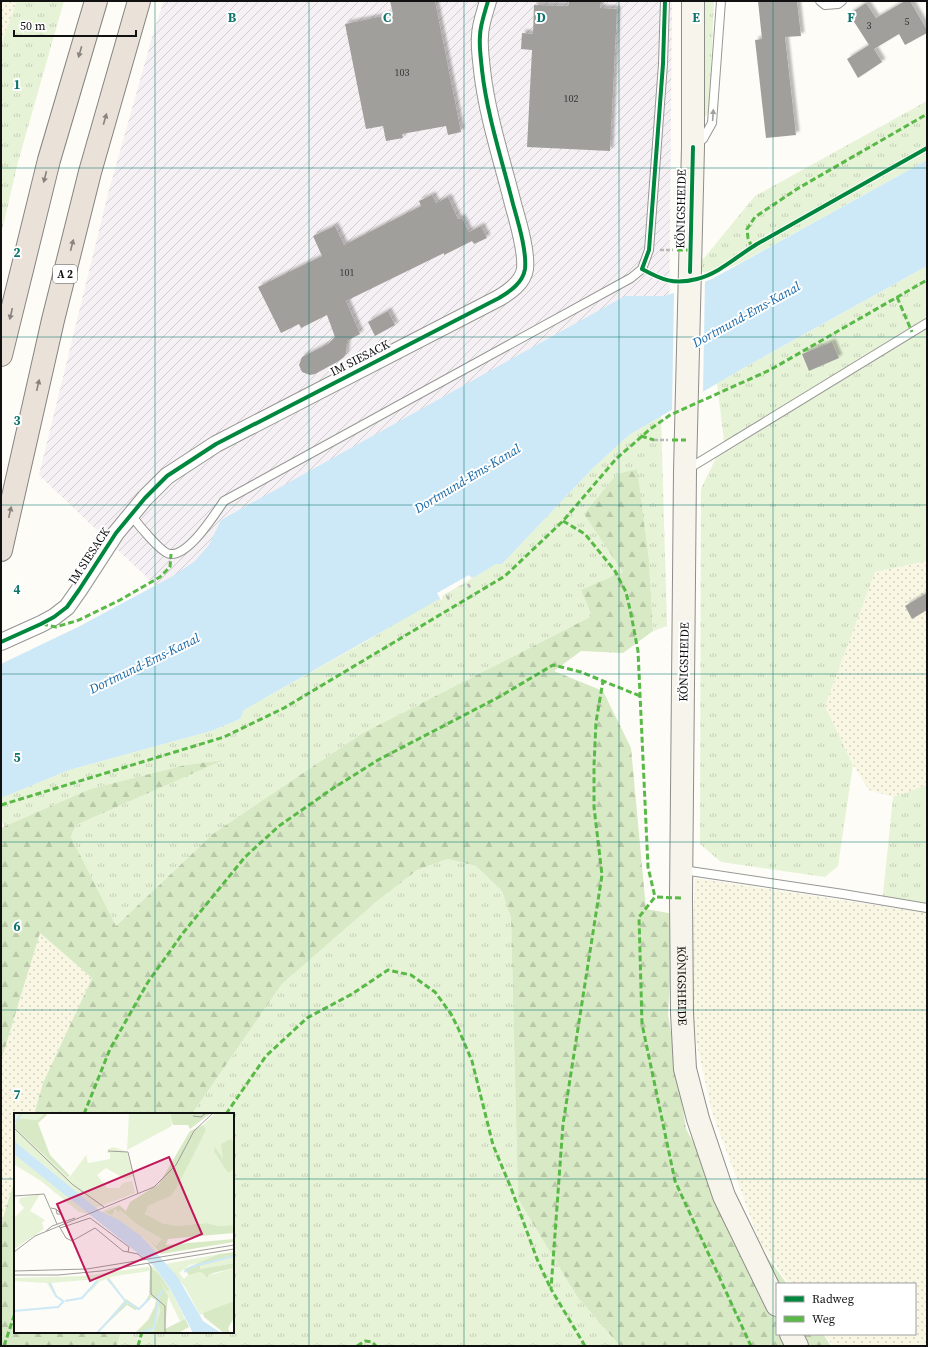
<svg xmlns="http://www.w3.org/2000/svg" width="928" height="1347" font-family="'Source Serif 4',serif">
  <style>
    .industrial { fill: url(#industrial-furrows) }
    .farmland { fill: url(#farmland-dots) }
    .grass { fill: url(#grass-tufts) }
    .forest { fill: url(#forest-firs) }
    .water { fill: #cde8f7 }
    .pier { fill: #fdfcf7 }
    .building { fill: #a19f9c; filter: url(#shadow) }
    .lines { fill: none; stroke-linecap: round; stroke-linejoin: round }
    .service-casing { stroke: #979795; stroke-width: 10 }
    .minor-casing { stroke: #979795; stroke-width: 18 }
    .secondary-casing { stroke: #8e8d8b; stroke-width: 24 }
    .motorway-casing { stroke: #858482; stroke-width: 24 }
    .path { stroke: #b9b9b8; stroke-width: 2.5; stroke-dasharray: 4 2; stroke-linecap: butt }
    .service { stroke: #fffffe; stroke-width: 8 }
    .minor { stroke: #fffffe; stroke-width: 16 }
    .secondary { stroke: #f6f4eb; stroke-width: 22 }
    .motorway { stroke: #eae1d8; stroke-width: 22 }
    .quiet { stroke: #58b947; stroke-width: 3; stroke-dasharray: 6 3; stroke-linecap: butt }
    .cycleway-casing { stroke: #fff; stroke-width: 6 }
    .cycleway { stroke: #00873e; stroke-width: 4 }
    .oneway { fill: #88837e }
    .oneway2 { fill: #a0a09f }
    .grid { fill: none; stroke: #0f766e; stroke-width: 1; stroke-opacity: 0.55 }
    .labels { text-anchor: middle; stroke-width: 4; stroke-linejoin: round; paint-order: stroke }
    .number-label { font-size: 10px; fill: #353434 }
    .shield { fill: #fff; stroke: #585858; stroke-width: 1 }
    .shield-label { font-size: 11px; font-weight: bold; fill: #111 }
    .street-label { font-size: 12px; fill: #111; stroke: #fff }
    .water-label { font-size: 13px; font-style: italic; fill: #1768a6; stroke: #fff }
    .inset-river { fill: none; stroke: #cde8f7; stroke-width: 2 }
    .inset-road { fill: none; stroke: #9f9e9b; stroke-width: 1 }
    .view { fill: #c2185b; fill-opacity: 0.15; stroke: #c2185b; stroke-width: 2 }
    .inset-edge { fill: none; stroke: #111; stroke-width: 2 }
    .grid-label { font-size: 13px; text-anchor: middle; font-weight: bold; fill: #0f766e; stroke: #fff; stroke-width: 4; stroke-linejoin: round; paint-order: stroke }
  </style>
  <defs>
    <pattern id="industrial-furrows" width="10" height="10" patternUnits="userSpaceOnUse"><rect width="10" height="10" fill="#f5f0f3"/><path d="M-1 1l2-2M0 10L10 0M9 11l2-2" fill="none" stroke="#d1cdcf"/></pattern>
    <pattern id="farmland-dots" width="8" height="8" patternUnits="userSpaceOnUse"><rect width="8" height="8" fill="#f9f7e4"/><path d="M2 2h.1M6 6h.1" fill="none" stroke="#d4d3c3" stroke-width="1.8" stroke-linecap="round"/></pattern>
    <pattern id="grass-tufts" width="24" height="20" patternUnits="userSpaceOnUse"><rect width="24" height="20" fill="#e7f3d7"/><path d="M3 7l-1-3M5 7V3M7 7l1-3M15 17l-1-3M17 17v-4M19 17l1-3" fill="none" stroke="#c5cfb8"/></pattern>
    <pattern id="forest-firs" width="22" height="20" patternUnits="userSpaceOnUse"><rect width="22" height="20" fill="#d8eac5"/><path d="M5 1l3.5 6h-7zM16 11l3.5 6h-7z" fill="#b8c8a8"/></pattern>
    <filter id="shadow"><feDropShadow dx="3.5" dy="-3.5" stdDeviation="1" flood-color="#0004"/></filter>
  </defs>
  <rect width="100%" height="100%" fill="#fdfcf7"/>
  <path class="industrial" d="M164,1H672L669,335L196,624L39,475L108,194L155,27Z"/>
  <path class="farmland" d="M1,1H17L1,44Z
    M927,561V785L893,797L869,790L853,765L825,706L875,572Z
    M695,878L927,913V1346H833L824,1334H915V1284H789L760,1243L712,1112L690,1014Z
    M40,933L92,978L43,1083L34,1114H15V1178L1,1225V1061Z"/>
  <path class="grass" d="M17,1H64L18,162L1,235V44Z
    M702,1H714L709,111L706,116L703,118Z
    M927,101V160L740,263L712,275L695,269L755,196Z
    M927,266V561L875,572L825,706L853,765L838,866L825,877L721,862L700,844L701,489L724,441L717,383Z
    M661,416L667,626L653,631L649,561L623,572L592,616L361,734L214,833L116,926L71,837L76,825L221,760L185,765L90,789L5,827L1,820V798L69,770L211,731L240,719L244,710L370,639L471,576L473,578L496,564H502L592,469L629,435Z
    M927,785V911L882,904L893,797Z
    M448,859L476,866L502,891L511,918L518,1199L578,1298L620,1346H117L121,1332H233V1114H192L282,984L375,903L417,870Z"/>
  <path class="forest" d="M637,469L649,561L653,631L623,653L581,651L554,671L603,691L631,748L646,909L674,914L668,1014L686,1129L720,1192L787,1284H777V1334H823L831,1346H620L578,1298L518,1199L511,918L502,891L476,866L448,859L417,870L375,903L282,984L192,1114H34L43,1083L92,978L40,933L1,1061V828L90,789L185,765L223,760L76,825L71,837L116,926L214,833L361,734L592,616L581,590L623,572L584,514L617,474Z
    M15,1178V1332H121L117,1346H1V1225Z"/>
  <path class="water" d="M927,160V266L740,370L629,435L592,469L502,564H496L473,578L471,576L439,595L441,598L244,710L240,719L211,731L69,770L1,798V664L78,627L173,576L195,561L209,545L221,520L625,296H665L712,279Z"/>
  <path class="pier" d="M705,280L703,394L672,411L674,290Z
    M469,575L472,580L471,579L442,596L443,599L441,600L437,593Z"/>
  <path class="building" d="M390,1H435L461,132L448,135L446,126L402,134L403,138L386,141L383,126L366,129L345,24L393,14Z
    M569,1H601L600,8L617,9L610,151L527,147L532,50L521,49L522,33L533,34L534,5L569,6Z
    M758,1H797L801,36L785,37L796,135L766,138L755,40L762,39Z
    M905,1H910L927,30V33L905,45L899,34L874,49L882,62L858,78L847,59L869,45L849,14L866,3L876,18Z
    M432,195L436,203L448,197L458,219L462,218L469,232L481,226L487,238L474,244L472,241L444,255V253L346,301L360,334L347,341L346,353L344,357L337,362L315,374L310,375L302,372L299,365L302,357L328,344L335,337L327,315L301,328L299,324L281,333L258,287L322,256L313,236L335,226L344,245L421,206L419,201Z
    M388,311L395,325L375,336L368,322Z
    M832,342L839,358L809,371L802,354Z
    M927,593V610L912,619L905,606Z"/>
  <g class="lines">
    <defs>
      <path id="service" d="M820,1L825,5L838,4L842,1
        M697,144L703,139L712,123L721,1
        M688,469L927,323
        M131,515C137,523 161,553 170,554C189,556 214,515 224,501L631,278L642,269L649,250L663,64L665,1
        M683,870L843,894L927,908"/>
      <path id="minor" d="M1,642L41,624L54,617L67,607L79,590L116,533L145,498L167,476L216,444L499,298C509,292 523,283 525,269C527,251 518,222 513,204C502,160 487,115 482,70C481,59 479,47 480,36C480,25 485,12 488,1"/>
      <g id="secondary">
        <path id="s1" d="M693,1V147L685,471L681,898L682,1013L685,1069L698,1119L724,1196L777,1305"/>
        <path d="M791,1334L797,1346"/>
      </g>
      <path id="motorway" d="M1,355L49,160L96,1
        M1,550L53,320L90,172L139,1"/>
    </defs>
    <use href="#service" class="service-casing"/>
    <use href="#minor" class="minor-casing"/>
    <use href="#secondary" class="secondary-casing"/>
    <use href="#motorway" class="motorway-casing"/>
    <path class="path" d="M660,250H673
      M654,440H668
      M468,584L471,589
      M447,596L450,601"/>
    <use href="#service" class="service"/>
    <use href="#minor" class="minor"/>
    <use href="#secondary" class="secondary"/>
    <use href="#motorway" class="motorway"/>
    <path class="quiet" d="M752,247L748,238L747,229L755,217L797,189L927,114
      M677,250H690
      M897,297L912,332
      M641,436L654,440
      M672,440H686
      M563,521L585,534L615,571L626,592L631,614L638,651L648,867L655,897
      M42,624L56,627L79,620L120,600L160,577L170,567L171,554
      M1,805L224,737L284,708L505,576L563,521L616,459L649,430L670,415L770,370L927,280
      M681,898L655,897L639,917L642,1024L675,1181L751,1346
      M84,1114L110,1049L148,982L183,933L245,857L279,826L332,789L378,760L499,697L553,665L581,672L640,696
      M226,1114L266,1056L307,1018L352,994L388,970L411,975L435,992L451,1014L458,1028L472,1061L493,1145L511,1188L537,1259L550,1287
      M4,1346L15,1313
      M138,1346L142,1332
      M357,1346L365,1341L372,1342L376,1346
      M585,1346L551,1289L563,1124L602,875L594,807V765L596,722L603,681"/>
    <defs>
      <path id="cycleway" d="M665,1L663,64L649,250L642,269C662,280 674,285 697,279C720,273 737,256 757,244C814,212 870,180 927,148
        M690,272L693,147
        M1,642L41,624L54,617L67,607L79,590L116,533L145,498L167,476L216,444L499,298C509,292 523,283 525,269C527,251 518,222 513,204C502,160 487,115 482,70C481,59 479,47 480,36C480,25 485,12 488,1"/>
    </defs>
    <use href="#cycleway" class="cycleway-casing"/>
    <use href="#cycleway" class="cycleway"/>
  </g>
  <defs><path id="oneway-solid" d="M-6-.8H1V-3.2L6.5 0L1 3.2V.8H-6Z"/></defs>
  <g class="oneway">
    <use href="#oneway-solid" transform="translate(80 52) rotate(106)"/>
    <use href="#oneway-solid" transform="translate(105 119) rotate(-74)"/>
    <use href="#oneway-solid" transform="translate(45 177) rotate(104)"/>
    <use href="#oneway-solid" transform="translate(72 245) rotate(-76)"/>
    <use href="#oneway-solid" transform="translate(11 314) rotate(103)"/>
    <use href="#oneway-solid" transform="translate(38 385) rotate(-77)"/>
    <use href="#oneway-solid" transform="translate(10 512) rotate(-77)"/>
  </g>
  <use class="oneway2" href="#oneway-solid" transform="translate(713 115) rotate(-86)"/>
  <path class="grid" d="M155,1V1114M309,1V1346M464,1V1346M619,1V1346M773,1V1346M1,168H927M1,337H927M1,505H927M1,674H927M1,842H927M1,1010H927M1,1179H15M233,1179H927M155,1332V1346"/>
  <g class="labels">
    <g class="number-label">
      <text x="907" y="25">5</text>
      <text x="869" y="29">3</text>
      <text x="402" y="76">103</text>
      <text x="571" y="102">102</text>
      <text x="347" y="276">101</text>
    </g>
    <rect class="shield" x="53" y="265" width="24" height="18" rx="3"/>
    <g class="shield-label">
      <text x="65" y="278">A 2</text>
    </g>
    <g class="street-label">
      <text transform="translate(681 209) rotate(-89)" y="4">KÖNIGSHEIDE</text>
      <text transform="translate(360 358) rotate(-27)" y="4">IM SIESACK</text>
      <text transform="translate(89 556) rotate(-57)" y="4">IM SIESACK</text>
      <text transform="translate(684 662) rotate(-89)" y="4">KÖNIGSHEIDE</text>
      <text dy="4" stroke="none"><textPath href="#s1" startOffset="985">KÖNIGSHEIDE</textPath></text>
    </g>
    <g class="water-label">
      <text transform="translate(746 314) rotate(-29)" y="5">Dortmund-Ems-Kanal</text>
      <text transform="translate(467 478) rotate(-31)" y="5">Dortmund-Ems-Kanal</text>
      <text transform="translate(144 663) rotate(-26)" y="5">Dortmund-Ems-Kanal</text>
    </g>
  </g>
  <g transform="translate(14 1113)">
    <rect width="220" height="220" fill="#fdfcf7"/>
    <path d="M0,0H35L24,7L5,5L1,10ZM201,0L220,1V29L217,26L208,47L214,60L220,56V112L205,113L192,110L162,113L148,110L133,103L131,98L134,93L157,83L192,17L189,12ZM0,14L55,65L72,42L74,50L96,46V40H93L94,36L100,34L113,39L120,63L111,66L92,55L83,62L93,75H105L109,70L118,68L121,80L82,95L0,28ZM0,41L72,97L74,101L65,99L27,68L1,52L0,58ZM26,81L16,98L31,107L28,110L30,116L0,136V105L10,95L5,89L6,85ZM104,91L92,99L106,97L124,112L149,126L142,133L132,125L144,139L143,141L129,125L105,107L87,99ZM205,141L194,148L175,152L165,160L170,166L175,161L185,159L200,161L220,155V188L186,202L171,174L152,151ZM220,144V150L186,156V153ZM140,153L157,177L173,210L171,206L166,208L146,167L155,179L142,159L136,154L135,158L95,164L110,186L92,166L85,169L75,181L83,166L37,170L40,182L33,170L0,168V165L69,163Z" fill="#e7f3d7"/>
    <path d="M139,0H197L176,16L174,12H159L157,5L142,4ZM30,1L33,2L24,10L36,42L56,63L54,64L0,14L4,5L24,7ZM189,12L192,17L163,74L157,83L134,93L131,101L148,110L162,113L192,110L205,113L220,112V120L154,126L152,132L220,126V129L147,141L131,123L142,133L148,126L124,112L106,97L104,99L101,96L98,102L92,99L105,92L112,98L116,89L145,71L176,18ZM217,26L220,29V56L214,60L200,38L201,34L209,46L207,31ZM220,139V144L186,153V156L220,150V155L195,161L193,165L189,160L185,159L175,162L170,156L205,141ZM136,154L145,161L156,178L152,177L146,167L154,183L151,216L171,206L175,214L164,220H121L134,207L141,193L142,187L137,184L126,196L121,197L113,192L83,220L112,186L125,195L130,191L135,182ZM220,188V205L214,215L216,220H210L190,204L189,200Z" fill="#d8eac5"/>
    <path d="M145,192L146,199L140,218L120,220L138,216Z" fill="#e7f3d7"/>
    <path d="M115,0H157L158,13L113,37Z" fill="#e7f3d7"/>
    <path d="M0,28L86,98L105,107L127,123L163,163L189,208L207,220H179L157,177L140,153L0,41Z" fill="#cde8f7"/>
    <path class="inset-river" d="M0,10L8,0M170,159L180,153L220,143M36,170L42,183L49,188M51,188L68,185L83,168M113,189L125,196L136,185M0,198L44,194L50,188M83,220L112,189L94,166M127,220L140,215L145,183L149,177"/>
    <path class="inset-road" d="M179,3L187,4L192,0M0,15L58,71L90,94M94,38L114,39L124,81M0,83L30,81L43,111M37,95L42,96L47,101H43L42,96M45,113L52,125L58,128L81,115L109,138L124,141L131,147M46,115L76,105L115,134L114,139M32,118L38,113L61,105M0,139L21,123L140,74L162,52L180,18L199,0M134,150L137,154V181L151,193V220M0,158L73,156L220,132M0,162H44L87,158L220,136"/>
    <path class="view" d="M155,44L188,121L76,168L43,91Z"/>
    <rect width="220" height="220" class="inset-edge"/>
  </g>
  <g class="grid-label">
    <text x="232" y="22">B</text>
    <text x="387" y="22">C</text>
    <text x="541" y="22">D</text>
    <text x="696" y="22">E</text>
    <text x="851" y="22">F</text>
    <text x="17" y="89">1</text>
    <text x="17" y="257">2</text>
    <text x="17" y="425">3</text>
    <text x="17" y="594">4</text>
    <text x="17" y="762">5</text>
    <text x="17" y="931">6</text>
    <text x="17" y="1099">7</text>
  </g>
  <rect width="928" height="1347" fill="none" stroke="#111111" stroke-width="4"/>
  <rect x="776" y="1283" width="140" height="52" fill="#ffffff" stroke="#a0a0a0"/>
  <rect x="784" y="1296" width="20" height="6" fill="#00873e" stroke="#a0a0a0"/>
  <text x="812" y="1303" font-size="12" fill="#111111">Radweg</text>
  <rect x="784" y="1316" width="20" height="6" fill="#58b947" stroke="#a0a0a0"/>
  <text x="812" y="1323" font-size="12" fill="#111111">Weg</text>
  <path d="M14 30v6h122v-6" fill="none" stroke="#111111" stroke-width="2"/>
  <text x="20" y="30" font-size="12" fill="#111111" stroke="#ffffff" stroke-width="3" paint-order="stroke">50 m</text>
</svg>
